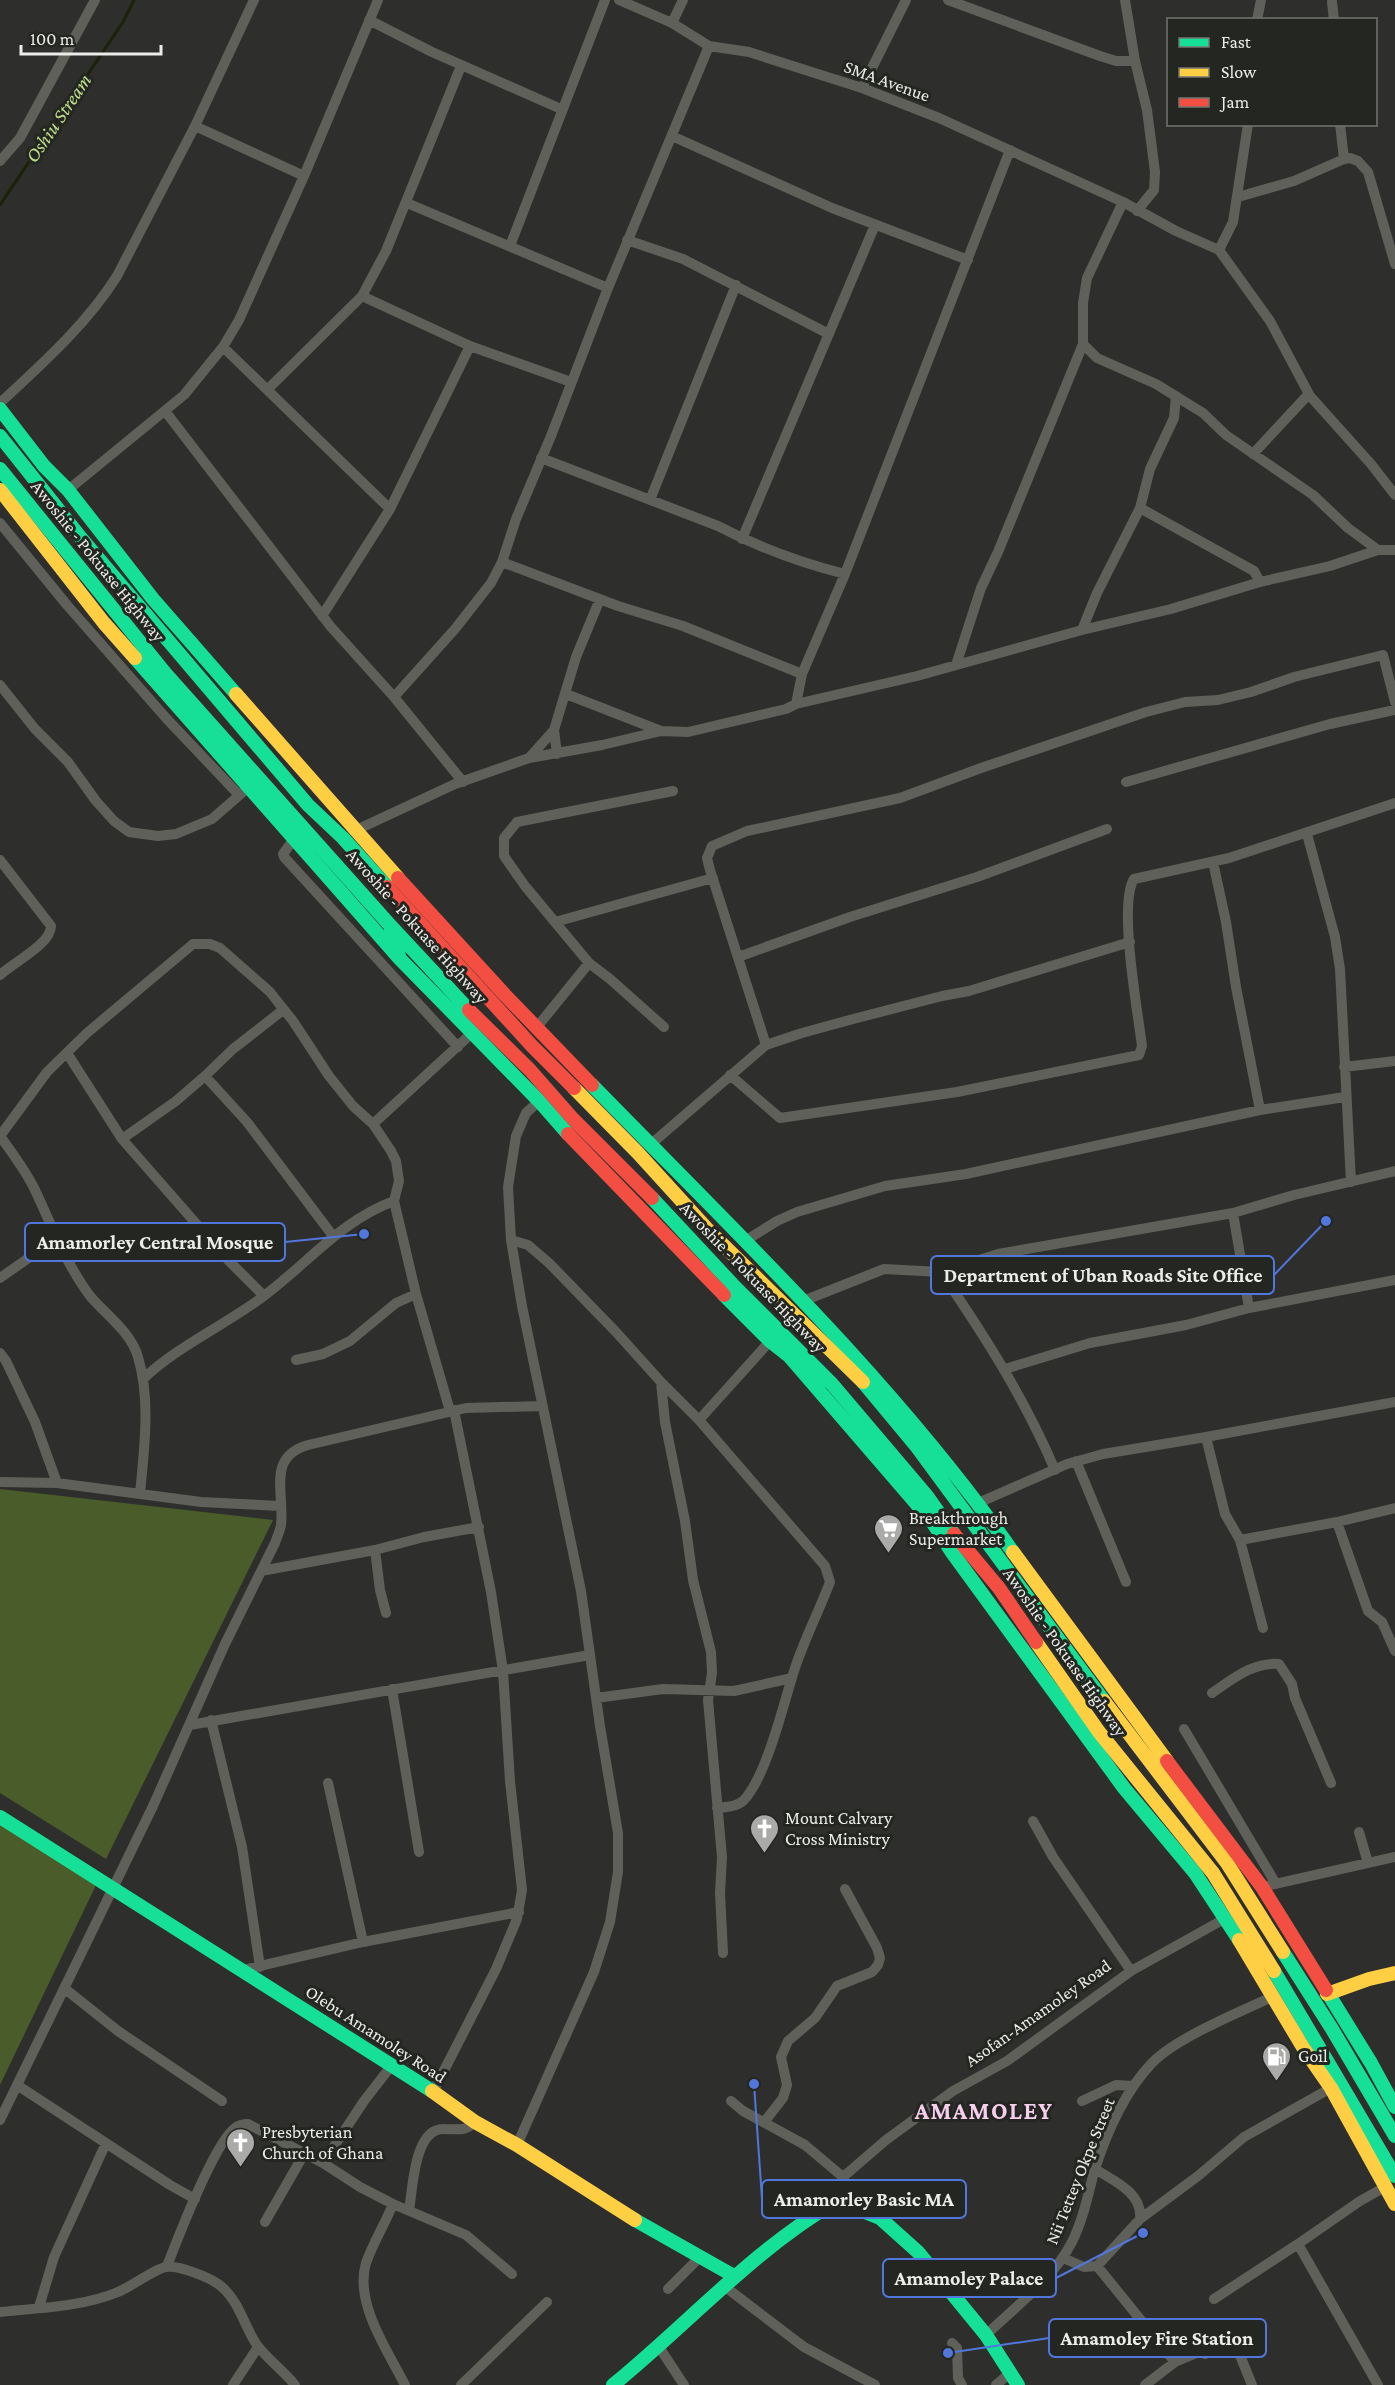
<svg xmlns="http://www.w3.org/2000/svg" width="1395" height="2385" font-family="'Crimson Pro',serif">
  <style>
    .forest { fill: #4b5c2b }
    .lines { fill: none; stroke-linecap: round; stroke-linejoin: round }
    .stream { stroke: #1a2208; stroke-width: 3 }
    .street { stroke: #5e6059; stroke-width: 10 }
    .fast { stroke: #16e098; stroke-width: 14 }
    .slow { stroke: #ffcf43; stroke-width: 14 }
    .jam { stroke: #f24e42; stroke-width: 14 }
    .labels { text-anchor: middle; stroke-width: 6; stroke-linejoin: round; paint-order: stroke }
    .street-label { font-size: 18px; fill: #ecedea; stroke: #242621 }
    .poi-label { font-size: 18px; fill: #ecedea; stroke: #242621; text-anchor: start }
    .water-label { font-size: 20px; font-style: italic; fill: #bfde8a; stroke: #242621 }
    .district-label { font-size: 24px; font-weight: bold; letter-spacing: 1.5px; fill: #f7cfed; stroke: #242621 }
    .leader { fill: none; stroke: #5176dc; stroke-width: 2 }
    .callout-dot { fill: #5176dc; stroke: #242621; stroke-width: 2 }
    .callout { fill: #242621; stroke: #5176dc; stroke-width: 2 }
    .callout-label { font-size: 20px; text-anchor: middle; font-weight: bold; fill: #ecedea }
  </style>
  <rect width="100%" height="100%" fill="#2e2f2c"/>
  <path class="forest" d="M0,1489L273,1520L106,1859L0,1793Z
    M0,1824L97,1883L0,2085Z"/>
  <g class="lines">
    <path class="stream" d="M0,205L123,22L134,0"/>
    <path class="street" d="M619,0L672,23L709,46L749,52L862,88L939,118L1123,202L1176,231L1219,250L1233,222L1248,124
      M948,0L1100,56L1116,61H1135
      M1125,0L1135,61L1147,110L1155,172L1154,190L1137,211
      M1332,2L1334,20
      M369,20L432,52L561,109
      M1257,20L1261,0
      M672,23L683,0
      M862,88L906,0
      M1340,124L1344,159
      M195,126L304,176
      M672,136L832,208L968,260
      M0,161L20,138L95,0
      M1238,197L1294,181L1344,159L1350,158L1358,161L1368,172L1395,264
      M1123,202L1087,278L1083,303V344L1097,358L1156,384L1203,413L1226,435L1313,495L1348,528L1378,550H1395
      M407,203L608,288
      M627,240L683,259L829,334
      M510,246L605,0
      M1219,250L1270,321L1310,396
      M362,296L470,346L571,382
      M223,347L390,509
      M268,389L362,296L386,251L461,66
      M0,403C42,364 87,324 117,276L195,126L254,0
      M165,411L331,627L394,697L463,782
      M1253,454L1306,397L1310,396L1371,464L1395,495
      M541,458L718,526C758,547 801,563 845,574
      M68,490L184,395L223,347L239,320L304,176L378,0
      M650,500L736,285
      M1140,508L1254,571L1260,582
      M0,523L67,605L166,718L239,795
      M742,539L875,225
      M502,562L618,606L683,626L802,674
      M322,616L390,509L470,346
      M1082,630L1097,593L1140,508L1150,469L1174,418L1176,396
      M956,665L981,588L998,552L1083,344
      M0,685L35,729L68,762L96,801L114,821L129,832L158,836L176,834L212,819L243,792
      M566,694L661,731
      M394,697L455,629L491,583L502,562L516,519L551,436L608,288L709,46
      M796,704L802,674L845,574L1010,150
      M557,754L554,730L576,657L600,599
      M529,758L554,730
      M1126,782L1330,724L1395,710
      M354,831L455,784L529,758L602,745L661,731L688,732L786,709L796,704L917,676L1082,630L1171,609L1260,582L1330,566L1378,550
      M1307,834L1335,937L1340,969L1351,1182
      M294,839L283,854L284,857L458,1047
      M0,860L51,926C51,944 14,962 0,975
      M1213,862L1226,922L1236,987L1260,1110
      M555,922L713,878
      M738,957L850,917L977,877L1107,829
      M537,1027L589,963
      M664,1027L610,979L589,963L525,886L504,856V838L517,822L673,791
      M766,1045L710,870L707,858L712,846L747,831L900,798L981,768L1146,712L1185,702L1218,700L1251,692L1294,677L1383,655L1395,702
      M67,1053L122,1139L228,1260L264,1296
      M1344,1067L1395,1061
      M730,1075L780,1118L957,1092L1139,1055L1142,1046C1138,1013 1118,904 1134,879L1229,858L1395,803
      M205,1076L247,1122L333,1236
      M373,1124L472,1033
      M122,1139L176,1101L205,1076L233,1049L283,1010
      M650,1145L766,1045L802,1033L857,1018L942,996L969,991L1130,942
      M1233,1213L1249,1308
      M511,1240L528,1245L549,1263L616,1332L661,1382L699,1420L825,1566L830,1582C819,1611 805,1638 795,1668C784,1701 767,1777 743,1801C736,1807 726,1807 717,1808
      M745,1241L777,1221L797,1212L885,1186L966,1174L1260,1110L1345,1097
      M941,1272C984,1335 1025,1399 1055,1470
      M0,1278L57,1238
      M803,1301L884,1269L941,1272L998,1254L1233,1213L1294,1195L1395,1171
      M0,1353L6,1361L35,1422L57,1483
      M296,1360L323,1354L350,1341L396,1303L416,1294
      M1005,1369L1090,1343L1186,1325L1249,1308L1395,1280
      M143,1379C177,1347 219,1328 257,1301C304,1268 339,1221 394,1201
      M661,1382L665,1422L685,1521L693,1580L711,1652L712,1673L708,1700L722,1857L720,1893L723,1953
      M699,1420L770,1341
      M1206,1437L1225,1514L1240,1540L1263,1628
      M1076,1461L1126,1582
      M0,1482L57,1483L201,1502L281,1506
      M140,1494C144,1450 151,1400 138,1357C131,1332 106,1315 90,1296C66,1264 52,1226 35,1190C26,1171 12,1153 0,1136L47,1072L87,1033L193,944H210L220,948L270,992L293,1021L329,1076L353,1106L373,1124L391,1151L396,1161L399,1181L394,1201L416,1294L450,1411
      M978,1503L1067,1464L1103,1454L1206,1437L1395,1402
      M1337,1522L1368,1611L1382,1622L1395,1651
      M1240,1540L1337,1522L1395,1508
      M375,1550L380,1590L386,1613
      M261,1571L375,1550L424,1537L479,1527
      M392,1689L419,1852
      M1212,1693C1233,1679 1252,1662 1279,1664L1292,1684L1295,1698L1331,1783
      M596,1698L663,1689L734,1691L792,1678
      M211,1720L242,1847L260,1967
      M190,1725L590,1655
      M1184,1729L1276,1884
      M328,1783L363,1942
      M1033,1821L1053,1857L1131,1971
      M1359,1832L1368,1863
      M1270,1885L1395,1857
      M243,1970L363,1942L519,1912
      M64,1988L118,2031L222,2101
      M17,2085L170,2185L195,2199
      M433,2092L496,1969L517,1919L522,1890L510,1781L503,1671L491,1592L454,1410
      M731,2101L743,2111L805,2145L843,2177
      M1082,2101L1116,2085L1133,2086
      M0,2120L153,1806L225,1644L275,1543C277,1537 280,1531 281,1525C285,1494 266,1457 308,1445L466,1408L542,1406
      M765,2121L783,2098L787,2085L781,2057L788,2041L815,2018L837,1986L872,1972L878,1965L880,1958L877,1948L845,1889
      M517,2145L594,1972L610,1922L618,1872V1833L600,1726L581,1591L522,1306L511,1240L508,1187L516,1136L526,1113L539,1101
      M323,2163L364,2101L392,2065
      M837,2201L843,2177L886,2140L953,2091L1007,2061L1131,1971L1226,1918
      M393,2204C385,2224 373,2243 366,2263C354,2303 388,2351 405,2385
      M409,2210C413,2188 414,2128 444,2129C457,2129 465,2132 475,2122
      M1140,2219L1198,2176L1244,2137L1331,2088
      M265,2222L304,2154
      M1063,2258L1084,2267L1097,2266L1140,2219C1143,2193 1114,2181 1095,2169
      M167,2266C177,2240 215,2142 235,2128C239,2125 244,2124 248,2124L323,2163L360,2187L393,2204L466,2235L512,2274
      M1097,2266L1175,2362
      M724,2286L804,2347L875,2385
      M668,2289L700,2257
      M1214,2299L1298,2244
      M39,2307L54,2257L106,2143
      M0,2312C38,2308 82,2307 118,2292C131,2287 156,2268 166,2267C179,2265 212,2278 222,2287C240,2303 244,2326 257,2345C267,2359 284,2371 295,2385
      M986,2335C1016,2306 1053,2279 1072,2242C1083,2220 1088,2195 1094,2172C1106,2134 1123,2094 1151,2064C1175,2038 1240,2012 1274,1996
      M952,2343L957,2348L958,2378L962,2385
      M659,2347L684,2385
      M233,2385L258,2347
      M461,2385L547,2302
      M996,2385L1011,2372
      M1145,2385L1175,2362L1199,2352L1205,2354L1231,2345L1237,2348L1252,2385
      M1378,2385L1298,2244L1360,2201L1385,2187"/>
    <path class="fast" d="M0,409L44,466L68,490L153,599L236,694
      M0,436L81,538L308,805L343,838L387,887
      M0,469L165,673L388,923L469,1010
      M135,658L400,959L539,1101L568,1134
      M391,930L400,959
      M592,1085C738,1235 892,1380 1013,1552
      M652,1198L735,1287L832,1384L927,1496L954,1534
      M724,1295L770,1341L789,1356L933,1523L951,1551L1124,1788L1195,1873L1239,1940
      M863,1382L917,1447L1104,1701
      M0,1817L432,2091
      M1283,1952L1332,2029L1395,2136
      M1274,1971L1395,2176
      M1326,1990L1371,2063L1395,2107
      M635,2220L734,2276
      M613,2385C688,2324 753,2250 837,2201L880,2218L918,2252L986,2335L1018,2385"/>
    <path class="slow" d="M0,490L104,623L135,658
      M236,694L398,878
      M574,1088L638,1153L709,1231L863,1382
      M1013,1552L1167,1761
      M1036,1642L1099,1732L1213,1873L1274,1971
      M1104,1701L1227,1863L1283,1952
      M1239,1940L1304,2049L1331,2088L1395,2204
      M1327,1994L1369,1979L1395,1973
      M432,2091L475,2122L517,2145L635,2220"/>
    <path class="jam" d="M398,878L505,995L592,1085
      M387,887L532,1046L574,1088
      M469,1010L530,1070L573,1119L652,1198
      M568,1134L724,1295
      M954,1534L999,1588L1036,1642
      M1167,1761L1262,1887L1326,1990"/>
  </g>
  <defs>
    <symbol id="supermarket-pin" viewBox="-11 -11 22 30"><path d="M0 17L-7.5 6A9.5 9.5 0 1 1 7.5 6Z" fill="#aaaaa8" stroke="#242621"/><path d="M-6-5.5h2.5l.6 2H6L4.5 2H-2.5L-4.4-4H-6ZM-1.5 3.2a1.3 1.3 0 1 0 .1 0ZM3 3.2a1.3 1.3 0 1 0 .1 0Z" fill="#fff"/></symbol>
    <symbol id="church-pin" viewBox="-11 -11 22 30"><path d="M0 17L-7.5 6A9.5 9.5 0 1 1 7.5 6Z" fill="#aaaaa8" stroke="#242621"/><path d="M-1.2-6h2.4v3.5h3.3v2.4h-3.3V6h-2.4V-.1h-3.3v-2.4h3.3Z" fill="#fff"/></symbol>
    <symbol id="fuel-pin" viewBox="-11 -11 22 30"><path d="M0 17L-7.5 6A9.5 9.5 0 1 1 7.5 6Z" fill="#aaaaa8" stroke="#242621"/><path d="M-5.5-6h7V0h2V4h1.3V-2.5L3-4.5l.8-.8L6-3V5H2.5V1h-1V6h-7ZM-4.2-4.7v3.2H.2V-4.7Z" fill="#fff"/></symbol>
  </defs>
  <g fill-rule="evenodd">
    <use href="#supermarket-pin" x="872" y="1512" width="33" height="45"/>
    <use href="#church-pin" x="748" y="1812" width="33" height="45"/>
    <use href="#fuel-pin" x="1260" y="2040" width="33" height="45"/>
    <use href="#church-pin" x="224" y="2126" width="33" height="45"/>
  </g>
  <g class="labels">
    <g class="street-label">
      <text transform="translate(887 81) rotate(20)" y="6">SMA Avenue</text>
      <text transform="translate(98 561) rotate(51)" y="6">Awoshie - Pokuase Highway</text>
      <text transform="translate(417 926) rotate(48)" y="6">Awoshie - Pokuase Highway</text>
      <text transform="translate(753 1277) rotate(46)" y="6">Awoshie - Pokuase Highway</text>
      <text transform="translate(1065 1652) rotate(55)" y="6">Awoshie - Pokuase Highway</text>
      <text transform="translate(1038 2013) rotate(-35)" y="6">Asofan-Amamoley Road</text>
      <text transform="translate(376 2034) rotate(33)" y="6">Olebu Amamoley Road</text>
      <text transform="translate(1080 2171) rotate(-68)" y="6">Nii Tettey Okpe Street</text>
    </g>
    <g class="poi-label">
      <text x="909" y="1524">Breakthrough<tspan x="909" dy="21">Supermarket</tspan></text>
      <text x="785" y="1824">Mount Calvary<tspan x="785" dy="21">Cross Ministry</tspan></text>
      <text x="1298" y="2062">Goil</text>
      <text x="262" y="2138">Presbyterian<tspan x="262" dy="21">Church of Ghana</tspan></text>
    </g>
    <g class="water-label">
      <text transform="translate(58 118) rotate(-56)" y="7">Oshiu Stream</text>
    </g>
    <g class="district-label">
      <text x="984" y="2119">AMAMOLEY</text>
    </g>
  </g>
  <path class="leader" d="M364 1234L285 1242M1326 1221L1274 1275M754 2084L762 2199M1143 2233L1056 2278M948 2353L1049 2338"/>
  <g class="callout-dot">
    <circle cx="364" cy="1234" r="6"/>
    <circle cx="1326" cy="1221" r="6"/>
    <circle cx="754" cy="2084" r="6"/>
    <circle cx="1143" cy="2233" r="6"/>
    <circle cx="948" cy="2353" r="6"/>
  </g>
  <g class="callout">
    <rect x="25" y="1223" width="260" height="38" rx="6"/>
    <rect x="931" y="1256" width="343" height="38" rx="6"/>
    <rect x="762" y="2180" width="204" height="38" rx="6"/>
    <rect x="883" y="2259" width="173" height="38" rx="6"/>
    <rect x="1049" y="2319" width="217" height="38" rx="6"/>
  </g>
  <g class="callout-label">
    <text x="155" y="1249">Amamorley Central Mosque</text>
    <text x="1103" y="1282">Department of Uban Roads Site Office</text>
    <text x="864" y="2206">Amamorley Basic MA</text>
    <text x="969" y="2285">Amamoley Palace</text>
    <text x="1157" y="2345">Amamoley Fire Station</text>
  </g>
  <rect x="1167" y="18" width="210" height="108" fill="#242621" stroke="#747671" stroke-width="1.5"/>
  <rect x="1179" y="38" width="30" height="9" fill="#16e098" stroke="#747671" stroke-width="1.5"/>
  <text x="1221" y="48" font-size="18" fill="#ecedea">Fast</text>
  <rect x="1179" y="68" width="30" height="9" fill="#ffcf43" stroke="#747671" stroke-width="1.5"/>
  <text x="1221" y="78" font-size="18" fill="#ecedea">Slow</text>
  <rect x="1179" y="98" width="30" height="9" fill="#f24e42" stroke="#747671" stroke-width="1.5"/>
  <text x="1221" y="108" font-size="18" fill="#ecedea">Jam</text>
  <path d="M21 45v9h140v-9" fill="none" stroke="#ecedea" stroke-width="3"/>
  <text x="30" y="45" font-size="18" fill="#ecedea" stroke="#242621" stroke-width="4.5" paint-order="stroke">100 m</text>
</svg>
